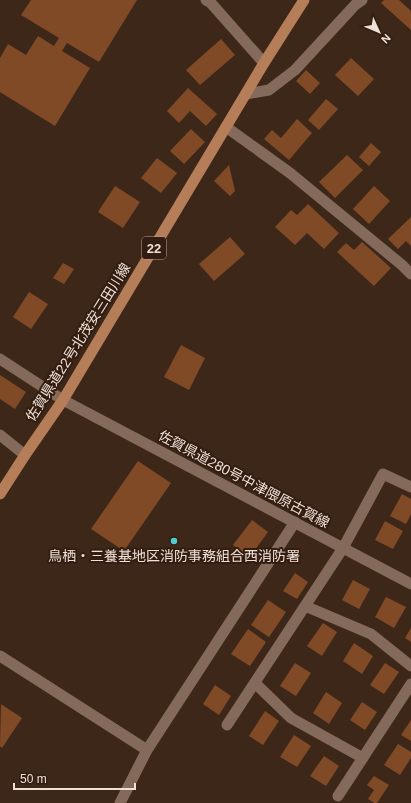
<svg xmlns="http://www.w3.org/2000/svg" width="411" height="803" font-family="Arial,'Noto Sans JP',sans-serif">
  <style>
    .building { fill: #804a27 }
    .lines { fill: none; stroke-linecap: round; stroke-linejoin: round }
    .minor { stroke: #846a5b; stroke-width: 11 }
    .tertiary { stroke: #846a5b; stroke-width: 11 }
    .secondary { stroke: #846a5b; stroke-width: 11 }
    .primary { stroke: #b67d59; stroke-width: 11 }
    .poi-dot { fill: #51ccd4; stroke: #331d10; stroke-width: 1.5 }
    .labels { text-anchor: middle; stroke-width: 4; stroke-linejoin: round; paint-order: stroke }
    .shield { fill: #331d10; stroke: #b6a59b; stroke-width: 1 }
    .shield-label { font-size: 13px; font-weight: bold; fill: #eedfd7 }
    .street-label { font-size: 14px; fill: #eedfd7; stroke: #331d10 }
    .poi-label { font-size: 14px; fill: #eedfd7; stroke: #331d10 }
  </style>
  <rect width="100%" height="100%" fill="#3d2719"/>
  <path class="building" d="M31,0H137L99,62L67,43L62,51L90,68L55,126L0,92V58L8,44L26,55L38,36L54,46L59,38L21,15Z
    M384,0H399L411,11V30L381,3Z
    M221,39L235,55L200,85L186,70Z
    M351,58L374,79L358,96L335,75Z
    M306,70L320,83L310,94L296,81Z
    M188,88L217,114L206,126L190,111L179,123L167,111Z
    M326,99L338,109L319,130L308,120Z
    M297,119L312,133L289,160L264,139L272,130L281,138Z
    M191,129L205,142L184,164L170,151Z
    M371,143L381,152L369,166L359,157Z
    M347,155L363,170L335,198L319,182Z
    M157,158L177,173L161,193L141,178Z
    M229,165L235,191L230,196L214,181Z
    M115,186L140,202L123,228L98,212Z
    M374,186L390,201L369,224L353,209Z
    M308,204L339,233L324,249L307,233L295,245L275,227L291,210L297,215Z
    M411,217V246L406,241L398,249L388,239Z
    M230,237L245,254L214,281L199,264Z
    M362,242L391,268L374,286L337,252L346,243L354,250Z
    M63,263L74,269L64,284L53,278Z
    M29,292L48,304L31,329L13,317Z
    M181,345L205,358L189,390L164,377Z
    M0,375L26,392L15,409L0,399Z
    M138,461L171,483L124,551L91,529Z
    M402,494L411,499V514L406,524L390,516Z
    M252,520L268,532L249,558L233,545Z
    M385,521L403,531L393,549L375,540Z
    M295,573L308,582L297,599L283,591Z
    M353,580L370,589L359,609L342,600Z
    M386,597L406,607L394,628L375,617Z
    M268,600L286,612L269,637L251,625Z
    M323,623L337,632L322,656L307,646Z
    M411,628V642L405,638Z
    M248,629L266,642L250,666L231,654Z
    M354,643L373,656L362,674L343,661Z
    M295,663L311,673L296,696L280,686Z
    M385,663L399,672L384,694L370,685Z
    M215,685L231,696L219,715L203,704Z
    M326,692L342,703L329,724L313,713Z
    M362,702L377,712L365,730L350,720Z
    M1,704L22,718L2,748L0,746Z
    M265,711L279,721L263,745L249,736Z
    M411,720V741L401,735Z
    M294,735L311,746L297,767L280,757Z
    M398,744L411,752V758L400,775L384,765Z
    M324,756L339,766L326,786L310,776Z
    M374,776L389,785L377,803H374L368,799L374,790L367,785Z"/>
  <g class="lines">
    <path class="minor" d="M206,0L211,3L264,63
      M246,94L269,90L295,70L355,5L362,0
      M226,127L290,173L402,265L411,274
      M0,435L25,455
      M305,606L371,634L411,666
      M0,656L147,750
      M255,683L291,718L363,758
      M227,725L343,548L383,474L411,487
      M338,796L411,684
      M120,803L147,750L295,522"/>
    <path class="tertiary" d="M0,359L63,400"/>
    <path class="secondary" d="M63,400L411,584"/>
    <path class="primary" d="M0,494L25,455L63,400L264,63L304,0"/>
  </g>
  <circle class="poi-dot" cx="174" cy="541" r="4"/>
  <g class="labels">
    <rect class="shield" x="142" y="237" width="24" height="22" rx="3"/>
    <g class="shield-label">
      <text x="154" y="253">22</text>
    </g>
    <g class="street-label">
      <text transform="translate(78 342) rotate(-58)" y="5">佐賀県道22号北茂安三田川線</text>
      <text transform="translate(244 479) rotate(28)" y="5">佐賀県道280号中津隈原古賀線</text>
    </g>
    <g class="poi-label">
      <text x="174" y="561">鳥栖・三養基地区消防事務組合西消防署</text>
    </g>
  </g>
  <g transform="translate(379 32) rotate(134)" stroke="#331d10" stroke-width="3" paint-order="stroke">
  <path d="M0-3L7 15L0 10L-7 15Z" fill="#eedfd7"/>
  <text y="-6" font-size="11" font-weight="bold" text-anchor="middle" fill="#eedfd7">N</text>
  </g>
  <path d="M14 783v6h121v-6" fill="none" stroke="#eedfd7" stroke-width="2"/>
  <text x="20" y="783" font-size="12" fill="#eedfd7" stroke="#331d10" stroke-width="3" paint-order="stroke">50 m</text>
</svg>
